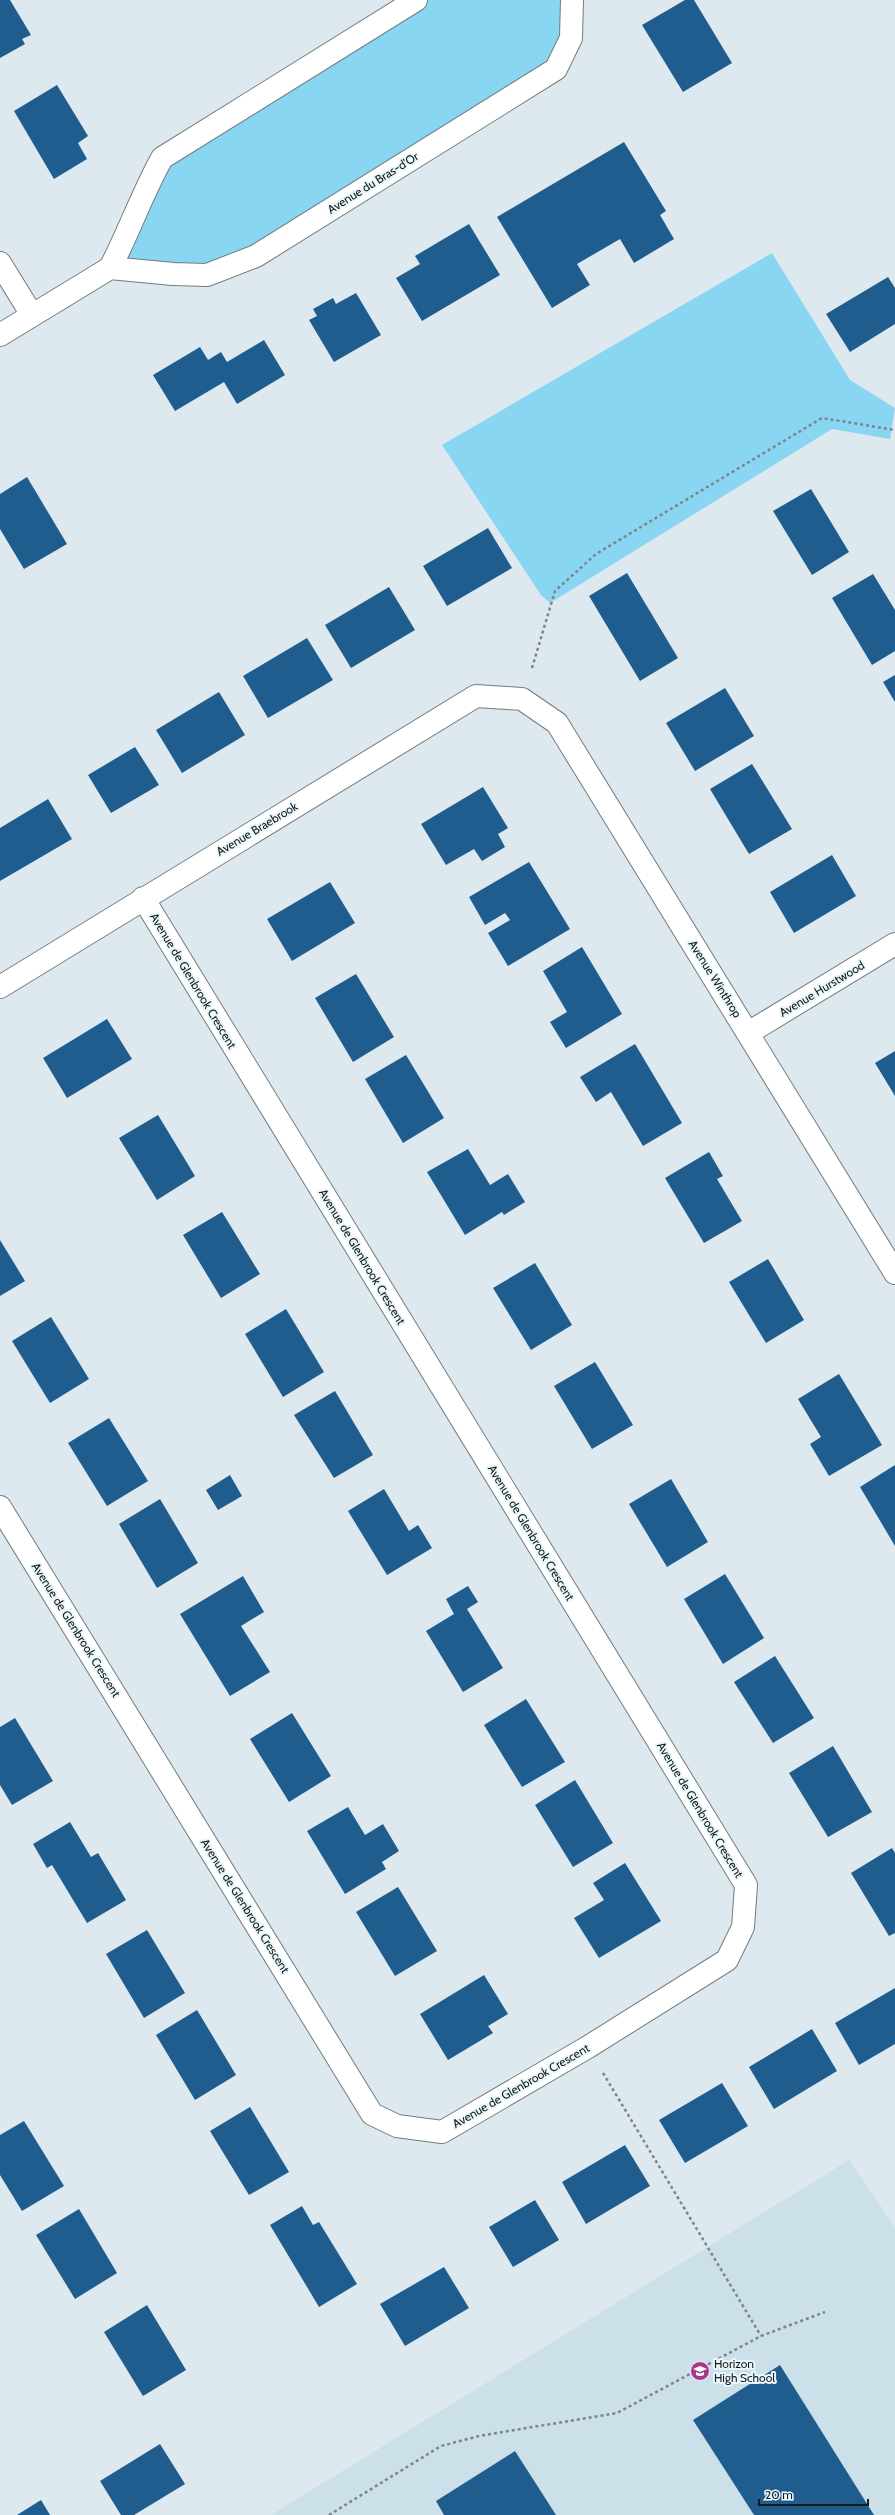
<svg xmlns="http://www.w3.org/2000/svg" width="895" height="2515" font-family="Cabin,sans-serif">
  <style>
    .built { fill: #cbe0e8 }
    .green { fill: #89d6f3 }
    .building { fill: #205d8f }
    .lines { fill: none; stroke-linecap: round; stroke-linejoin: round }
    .street-casing { stroke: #717c80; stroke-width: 24 }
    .path { stroke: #7c8588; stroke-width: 2.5; stroke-dasharray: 3 3; stroke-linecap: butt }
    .street { stroke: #fff; stroke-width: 22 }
    .labels { text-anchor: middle; stroke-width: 4; stroke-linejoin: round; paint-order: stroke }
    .street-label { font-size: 12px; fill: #14191a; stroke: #eaf7fc }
    .poi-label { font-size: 12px; fill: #14191a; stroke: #eaf7fc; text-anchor: start }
  </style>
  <rect width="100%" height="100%" fill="#dde9ee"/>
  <path class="built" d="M849,2160L895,2227V2515H271Z"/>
  <path class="green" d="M416,0H572L556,69L207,275L110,268L162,158Z
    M772,253L850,380L895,408L890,439L832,429L550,603L541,595L442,445Z"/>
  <path class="building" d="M0,0H10L31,35L22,39L25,44L0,58Z
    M685,0H694L732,63L683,92L642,25Z
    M57,85L88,136L78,143L87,159L54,179L14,111Z
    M624,142L666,211L660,215L674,239L634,263L620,239L577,264L590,285L552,308L497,217Z
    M469,224L500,275L422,321L396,278L420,264L415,256Z
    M888,277L895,288V324L850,352L826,314Z
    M356,293L381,335L334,362L309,320L317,316L313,309L333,298L336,304Z
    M264,340L285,375L237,404L224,382L175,411L153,375L200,347L208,360L221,352L227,362Z
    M27,477L67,544L24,569L0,529V494Z
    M811,489L849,552L812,575L773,511Z
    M488,528L512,568L447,606L423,566Z
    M627,573L678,658L640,681L589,596Z
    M873,574L895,610V651L872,665L832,598Z
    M389,587L415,630L351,668L325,625Z
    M307,638L333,680L268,718L243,676Z
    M895,675V702L883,682Z
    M725,688L754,736L695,771L666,723Z
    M219,692L245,735L182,773L156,730Z
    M135,747L159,785L111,813L88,775Z
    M752,764L792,829L749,854L710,789Z
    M483,787L508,828L498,834L505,847L482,861L474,849L446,865L421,824Z
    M48,799L72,839L0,881V828Z
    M832,855L856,896L794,933L770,892Z
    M529,862L570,929L508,966L488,933L510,920L505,913L485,925L469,897Z
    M330,882L355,923L292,961L267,919Z
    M582,947L622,1014L566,1048L550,1022L567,1012L543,971Z
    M356,974L394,1037L353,1062L315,998Z
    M107,1019L132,1059L67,1098L43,1058Z
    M635,1044L682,1123L643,1146L611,1092L596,1102L580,1077Z
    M895,1051V1096L875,1063Z
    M406,1055L444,1118L403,1143L365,1079Z
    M158,1115L195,1176L157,1200L119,1138Z
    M468,1149L490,1185L508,1174L525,1202L504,1215L502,1212L465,1235L427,1172Z
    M709,1152L723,1176L717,1179L742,1221L704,1243L665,1178Z
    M222,1212L260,1274L221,1298L183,1235Z
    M0,1240L25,1281L0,1296Z
    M768,1259L804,1320L766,1343L729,1282Z
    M535,1263L572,1325L531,1350L493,1288Z
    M286,1309L324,1372L283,1397L245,1334Z
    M51,1317L89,1379L50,1403L12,1341Z
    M595,1362L633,1425L592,1449L554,1386Z
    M839,1374L882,1445L829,1476L810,1444L821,1437L798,1399Z
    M335,1391L373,1455L334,1478L294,1415Z
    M109,1418L148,1481L107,1506L68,1443Z
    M895,1465V1546L860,1487Z
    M230,1475L242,1496L218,1510L206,1490Z
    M671,1479L708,1542L667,1567L629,1504Z
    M384,1489L409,1531L418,1525L432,1548L387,1575L348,1511Z
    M160,1499L198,1563L157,1588L119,1524Z
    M725,1574L764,1638L723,1664L684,1599Z
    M243,1576L264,1612L241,1626L270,1672L230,1696L180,1614Z
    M468,1586L478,1602L467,1609L503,1668L463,1692L426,1631L454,1614L446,1599Z
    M775,1656L814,1718L773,1743L734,1682Z
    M526,1699L565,1762L522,1787L484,1725Z
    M292,1713L331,1776L289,1802L250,1739Z
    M15,1718L53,1781L12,1805L0,1785V1727Z
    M833,1746L872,1812L828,1837L789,1773Z
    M575,1780L613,1843L573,1867L535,1805Z
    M348,1807L365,1835L383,1824L399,1851L382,1862L386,1869L345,1894L307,1831Z
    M70,1822L91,1857L98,1853L126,1900L87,1923L52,1865L47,1868L33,1844Z
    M892,1848L895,1853V1933L889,1936L851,1873Z
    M625,1863L661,1921L599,1958L574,1918L604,1900L593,1883Z
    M398,1887L437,1951L395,1976L356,1912Z
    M147,1930L185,1993L144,2018L106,1954Z
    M484,1975L508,2014L488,2026L493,2033L448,2060L420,2014Z
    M895,1988V2044L859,2065L835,2023Z
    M197,2010L236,2075L195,2100L156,2035Z
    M812,2029L837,2071L774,2109L749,2067Z
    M722,2083L748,2126L685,2163L659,2120Z
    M250,2107L289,2172L249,2195L210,2131Z
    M24,2121L64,2186L22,2211L0,2175V2135Z
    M625,2145L650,2186L586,2224L562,2182Z
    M535,2200L559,2240L513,2267L489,2227Z
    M302,2206L313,2225L319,2222L357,2284L319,2307L270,2225Z
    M79,2209L117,2273L75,2299L36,2235Z
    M444,2267L469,2308L405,2346L380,2304Z
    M147,2305L186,2370L143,2396L104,2332Z
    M780,2365L874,2515H754L693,2420Z
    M160,2444L185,2484L134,2515H121L100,2481Z
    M515,2451L556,2515H444L436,2501Z
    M41,2500L50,2515H17Z"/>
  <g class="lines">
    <defs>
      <path id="street" d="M416,0L162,158C142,194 129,232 110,268L173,274L207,275L256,256L556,69L571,38L572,0
        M0,263L32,315
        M0,335L110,268
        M0,987L476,696L522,699L557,723L895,1273
        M748,1033L895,944
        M0,1507L372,2114L397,2126L442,2132L588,2047L727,1960L743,1927L746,1885L143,898"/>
    </defs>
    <use href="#street" class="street-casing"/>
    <path class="path" d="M532,668L555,591L596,554L822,418L895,430
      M603,2073L761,2336
      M329,2515L441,2446L479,2436L617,2413L761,2336L825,2312"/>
    <use href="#street" class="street"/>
  </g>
  <defs>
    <symbol id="school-disc" viewBox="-11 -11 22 22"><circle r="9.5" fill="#ad358b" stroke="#eaf7fc"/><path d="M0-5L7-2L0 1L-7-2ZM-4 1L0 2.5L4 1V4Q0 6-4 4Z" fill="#fff"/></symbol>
  </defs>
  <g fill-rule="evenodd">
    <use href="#school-disc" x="689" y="2360" width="22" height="22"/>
  </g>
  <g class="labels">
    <g class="street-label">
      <text transform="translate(373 183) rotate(-32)" y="4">Avenue du Bras-d'Or</text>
      <text transform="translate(257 829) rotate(-31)" y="4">Avenue Braebrook</text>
      <text transform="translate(715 979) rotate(58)" y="4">Avenue Winthrop</text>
      <text transform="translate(193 981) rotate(59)" y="4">Avenue de Glenbrook Crescent</text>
      <text transform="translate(822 989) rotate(-31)" y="4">Avenue Hurstwood</text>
      <text transform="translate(362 1257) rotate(59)" y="4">Avenue de Glenbrook Crescent</text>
      <text transform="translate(531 1533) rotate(59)" y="4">Avenue de Glenbrook Crescent</text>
      <text transform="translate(76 1630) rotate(58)" y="4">Avenue de Glenbrook Crescent</text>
      <text transform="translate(700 1810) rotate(59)" y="4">Avenue de Glenbrook Crescent</text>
      <text transform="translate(245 1906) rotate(58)" y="4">Avenue de Glenbrook Crescent</text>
      <text transform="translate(521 2086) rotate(-30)" y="4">Avenue de Glenbrook Crescent</text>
    </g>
    <g class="poi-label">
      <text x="714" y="2368">Horizon<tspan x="714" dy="14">High School</tspan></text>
    </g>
  </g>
  <path d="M759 2499v6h109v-6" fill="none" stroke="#14191a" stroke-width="2"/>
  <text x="765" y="2499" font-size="12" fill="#14191a" stroke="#eaf7fc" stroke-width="3" paint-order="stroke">20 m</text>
</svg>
